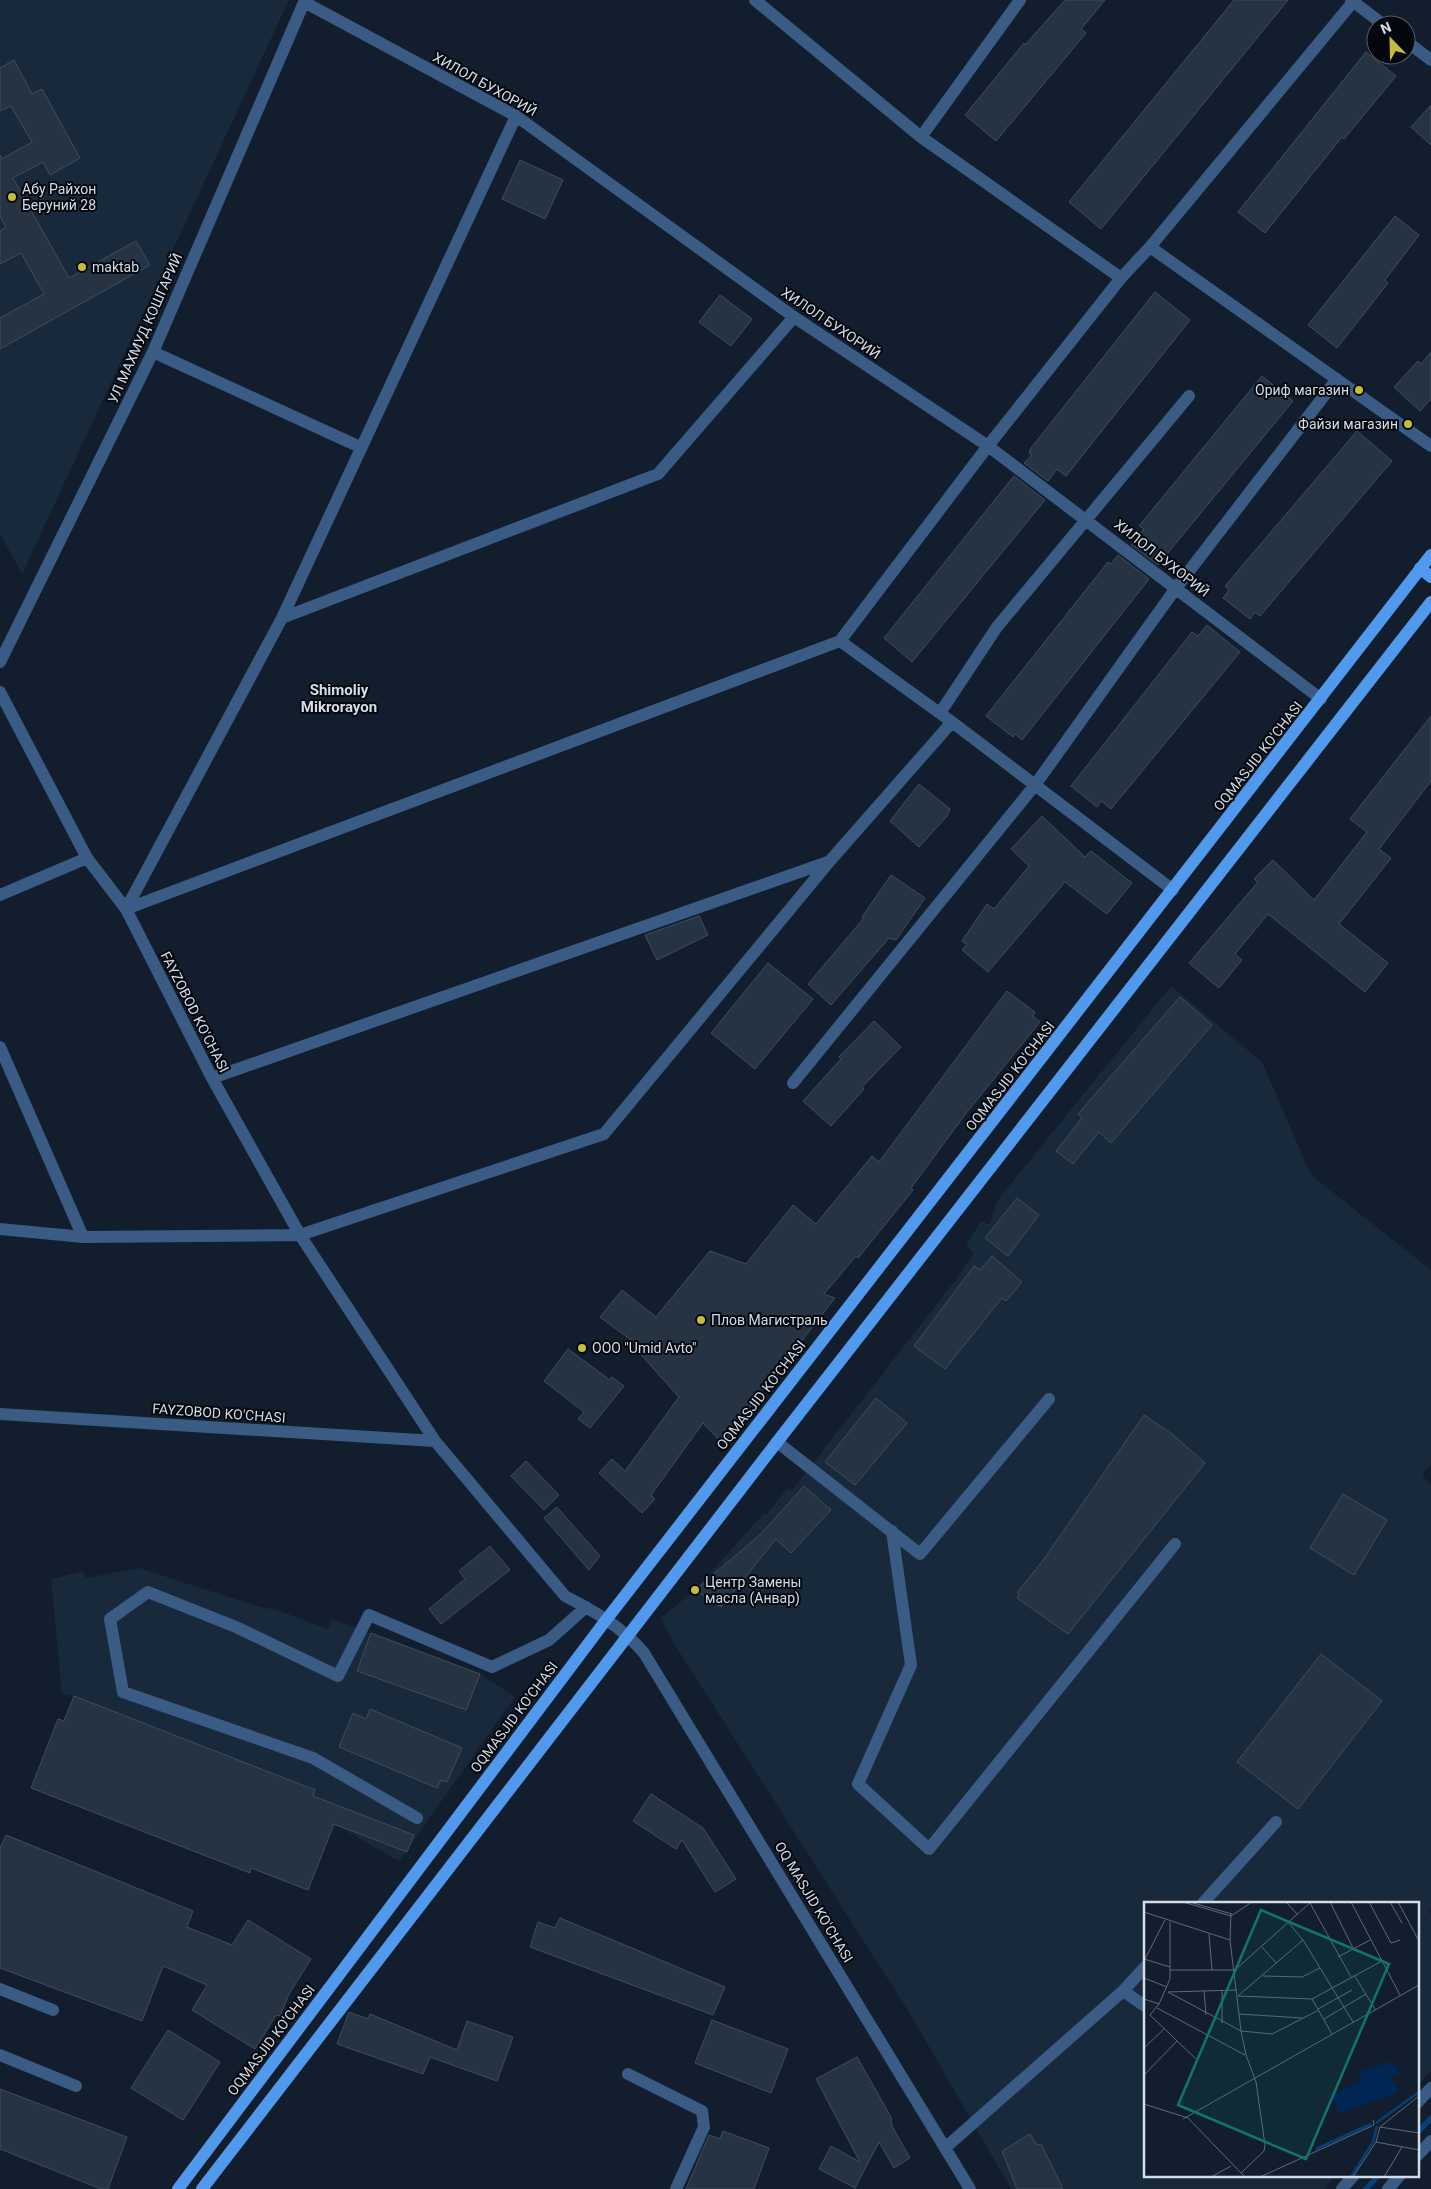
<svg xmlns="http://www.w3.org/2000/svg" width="1431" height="2189" font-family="Roboto,sans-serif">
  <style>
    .built { fill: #18293c }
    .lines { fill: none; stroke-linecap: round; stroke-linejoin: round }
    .stream { stroke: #064078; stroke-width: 5.5 }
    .building { fill: #253343; stroke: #3f4d5f }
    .minor { stroke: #3a5c84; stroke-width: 12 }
    .major { stroke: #5099ed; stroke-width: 12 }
    .poi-dot { fill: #c8bb3b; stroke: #04080e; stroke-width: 2 }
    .labels { text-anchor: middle; stroke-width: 4; stroke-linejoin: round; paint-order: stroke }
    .street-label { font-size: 14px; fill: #d4dde7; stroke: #04080e }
    .poi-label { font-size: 14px; fill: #d4dde7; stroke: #04080e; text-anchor: start }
    .neighbourhood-label { font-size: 15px; font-weight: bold; fill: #d4dde7; stroke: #04080e }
    .inset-river { fill: none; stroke: #064078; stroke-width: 2.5 }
    .inset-road { fill: none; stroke: #606a77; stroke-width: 1 }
    .view { fill: #0f766e; fill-opacity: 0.15; stroke: #0f766e; stroke-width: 2.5 }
    .inset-edge { fill: none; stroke: #d4dde7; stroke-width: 2.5 }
  </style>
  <rect width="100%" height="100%" fill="#121e2d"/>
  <path class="built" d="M0,0H289L22,574L0,534Z
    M1171,986L1262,1062L1311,1175L1431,1270V1464L1422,1475L1431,1485V1909L1429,1912L1431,1914V2071L1417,2086V1903H1145V2175H1336L1324,2189H1011L912,2017L673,1642L661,1618L695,1590L764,1513L766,1515L787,1489L792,1490L954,1282L974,1253L966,1246L980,1222L990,1224L997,1201Z
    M139,1568L260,1607L277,1610L328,1629L332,1619L480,1674L515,1697L399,1861L334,1824L64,1719L74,1696L62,1694L51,1579L83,1571L86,1578Z"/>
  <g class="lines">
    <path class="stream" d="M1417,2133L1431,2118
      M1366,2189L1379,2175"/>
  </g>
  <path class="building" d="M1065,0H1105L1081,29L1086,33L996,141L965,115L1024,43L1025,45Z
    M1234,0H1288L1101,229L1069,202Z
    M1366,52L1396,76L1344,139L1342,137L1265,233L1238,212Z
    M14,60L32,94L42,89L80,158L50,175L43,162L13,178L69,278L136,241L150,265L0,349V318L44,294L21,253L0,264V231L6,227L0,216V155L2,159L32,142L11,106L0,111V68Z
    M1431,105V145L1411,127Z
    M520,160L563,180L545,219L502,199Z
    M1395,216L1419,235L1385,280L1388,283L1337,348L1308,325Z
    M1155,292L1190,320L1066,476L1057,469L1048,481L1024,463L1032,455L1029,453L1031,448Z
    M720,295L752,319L731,346L699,322Z
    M1431,352V399L1420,411L1394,387L1418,361L1421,364Z
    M1262,376L1293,401L1158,565L1131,545L1144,529L1139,526Z
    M1357,431L1392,461L1260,616L1255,612L1250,619L1223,598L1229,590L1225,586Z
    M1014,476L1045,500L912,662L884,638Z
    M1118,555L1149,579L1022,740L1015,734L1013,737L986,716L1108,562L1111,564Z
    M1207,625L1240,652L1111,809L1101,801L1097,807L1071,786L1192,632L1198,636Z
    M1431,716V781L1379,849L1391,858L1339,924L1388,963L1365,992L1268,914L1235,954L1242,960L1219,988L1189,963L1258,882L1254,879L1273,860L1314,900L1367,832L1350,819Z
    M919,784L950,809L947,816L919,847L890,821Z
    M1042,816L1085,857L1091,851L1132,883L1107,914L1065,882L988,972L962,950L967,944L962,941L987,904L994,909L1029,866L1011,849Z
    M891,875L925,898L896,940L889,938L831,1005L808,984L864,918L862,917Z
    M699,916L708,935L657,960L645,935Z
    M768,963L813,999L755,1069L711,1033Z
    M1007,991L1035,1012L1033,1016L1040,1022L967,1112L911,1188L913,1190L858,1258L856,1256L824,1294L835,1298L722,1443L703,1423L651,1495L655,1499L642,1513L599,1473L612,1459L625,1471L679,1397L633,1346L635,1343L600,1317L622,1290L656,1317L710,1251L746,1264L793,1205L816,1224L872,1156L879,1162Z
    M1180,997L1212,1025L1111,1143L1099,1132L1073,1164L1056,1151L1082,1118L1078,1114Z
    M874,1021L901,1047L862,1087L864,1089L831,1126L803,1101L841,1059L839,1057Z
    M1017,1198L1039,1215L1008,1256L985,1238Z
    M992,1256L1022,1282L1006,1301L1002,1298L945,1369L914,1346L974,1266L980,1270Z
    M568,1349L610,1380L612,1377L624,1386L590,1428L578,1419L584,1412L544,1381Z
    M876,1398L907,1423L855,1485L825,1462Z
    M1144,1415L1172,1434L1205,1463L1068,1634L1017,1598L1019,1595L1017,1593L1044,1559Z
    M526,1461L559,1495L544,1510L511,1476Z
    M804,1486L831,1510L791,1553L776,1539L721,1607L695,1590L761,1534Z
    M1343,1494L1387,1520L1354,1575L1310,1548Z
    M557,1507L600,1556L589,1570L544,1518Z
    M490,1546L510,1570L441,1624L429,1609L465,1579L459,1571Z
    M371,1633L480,1674L466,1710L357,1671Z
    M1321,1654L1382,1701L1298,1809L1237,1762Z
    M74,1696L315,1790L313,1796L414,1835L407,1852L334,1824L308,1890L251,1868L250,1873L31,1788L58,1719L64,1721Z
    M370,1709L462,1748L447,1782L441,1780L437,1788L339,1747L353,1713L366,1719Z
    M651,1794L703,1828L736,1879L715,1892L682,1840L676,1849L633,1821Z
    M6,1835L193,1911L187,1927L232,1945L248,1920L311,1959L289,1994L280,2016L276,2015L255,2049L192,2010L207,1985L163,1966L142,2021L0,1968V1848Z
    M560,1918L725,1987L713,2015L530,1947L538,1922L555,1928Z
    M349,2012L368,2019L370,2014L457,2050L467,2021L513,2037L497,2081L430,2057L423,2074L337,2044Z
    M712,2020L788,2049L771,2093L695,2063Z
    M168,2030L220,2062L183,2120L131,2088Z
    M857,2057L891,2117L892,2126L910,2158L894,2168L879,2142L855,2188L819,2169L831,2146L860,2162L816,2079Z
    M0,2089L127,2137L108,2189H101L0,2149Z
    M723,2131L769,2148L754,2189H686L709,2135L720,2139Z
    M1030,2134L1037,2145L1041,2144L1063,2189H1017L1002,2151Z"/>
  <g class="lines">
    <path class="minor" d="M755,0L921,137L1121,278
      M1351,0L1384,25
      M304,2L516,116L794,317L988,446L1321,699
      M1406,41L1431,60
      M921,137L1020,0
      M1150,247L1431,446
      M153,352L360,447
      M282,618L658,474L794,317
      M840,641L952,722L1173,890
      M0,662L153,352L305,0
      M0,692L87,858L126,909L212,1078L300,1235L435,1441L565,1596C596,1612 622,1627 644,1653L970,2189
      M940,713L997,627L1189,396
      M0,895L87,858
      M126,909L840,641L988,446L1121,278L1150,247L1353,2
      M126,909L282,618L516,116
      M0,1047L83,1237
      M212,1078L828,862
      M793,1083L1035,785L1176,588L1337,379
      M0,1229L83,1237L300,1235L604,1134L829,862L952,722
      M0,1414L435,1441
      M777,1442L920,1554L1049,1399
      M892,1531L911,1665L858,1784L929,1849L1175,1544
      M417,1818L313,1758L123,1692L110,1619L148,1592L236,1627L338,1676L369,1615L492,1667L549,1640L586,1607
      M1203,1903L1276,1822
      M0,1989L53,2010
      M1123,1991L1145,1967
      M0,2055L76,2086
      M628,2074L702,2111L704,2127L676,2189
      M1417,2103L1431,2088
      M945,2148L1123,1991L1145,2006
      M1417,2156L1431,2141
      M1342,2189L1354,2175
      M1388,2189L1400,2175"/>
    <path class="major" d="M1420,568L1431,577
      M178,2189L606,1620L1431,555
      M202,2189L777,1442L1431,602"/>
  </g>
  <g class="poi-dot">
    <circle cx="12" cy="197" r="5"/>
    <circle cx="82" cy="267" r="5"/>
    <circle cx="1359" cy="390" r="5"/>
    <circle cx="1408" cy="424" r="5"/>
    <circle cx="701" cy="1320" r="5"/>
    <circle cx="582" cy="1348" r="5"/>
    <circle cx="695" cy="1590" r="5"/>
  </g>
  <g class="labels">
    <g class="street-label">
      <text transform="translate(485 84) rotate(29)" y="5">ХИЛОЛ БУХОРИЙ</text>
      <text transform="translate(831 323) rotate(34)" y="5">ХИЛОЛ БУХОРИЙ</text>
      <text transform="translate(145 328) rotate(-66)" y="5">УЛ МАХМУД КОШГАРИЙ</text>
      <text transform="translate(1162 558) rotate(38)" y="5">ХИЛОЛ БУХОРИЙ</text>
      <text transform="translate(1258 756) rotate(-52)" y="5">OQMASJID KO'CHASI</text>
      <text transform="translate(195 1012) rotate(63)" y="5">FAYZOBOD KO'CHASI</text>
      <text transform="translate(1010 1076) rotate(-52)" y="5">OQMASJID KO'CHASI</text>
      <text transform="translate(761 1395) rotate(-52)" y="5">OQMASJID KO'CHASI</text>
      <text transform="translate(219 1413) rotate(4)" y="5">FAYZOBOD KO'CHASI</text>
      <text transform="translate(514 1717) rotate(-53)" y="5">OQMASJID KO'CHASI</text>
      <text transform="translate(814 1902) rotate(59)" y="5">OQ MASJID KO'CHASI</text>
      <text transform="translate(271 2040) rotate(-53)" y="5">OQMASJID KO'CHASI</text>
    </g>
    <g class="poi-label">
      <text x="22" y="194">Абу Райхон<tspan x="22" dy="16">Беруний 28</tspan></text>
      <text x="92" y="272">maktab</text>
      <text x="1349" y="395" text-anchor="end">Ориф магазин</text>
      <text x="1398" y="429" text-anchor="end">Файзи магазин</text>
      <text x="711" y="1325">Плов Магистраль</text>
      <text x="592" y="1353">ООО "Umid Avto"</text>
      <text x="705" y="1587">Центр Замены<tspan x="705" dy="16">масла (Анвар)</tspan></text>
    </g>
    <g class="neighbourhood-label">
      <text x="339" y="695">Shimoliy<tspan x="339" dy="17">Mikrorayon</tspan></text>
    </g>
  </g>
  <g transform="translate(1144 1902)">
    <rect width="275" height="275" fill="#121e2d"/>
    <path d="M249,159L256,172L246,173L255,190L195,211L188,193L218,178L214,170Z" fill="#002753"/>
    <path class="inset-river" d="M232,221L275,190M172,247L227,222M207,275L229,240L233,224"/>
    <path class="inset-road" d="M39,0L87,14L108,0M142,0L153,12M186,0L209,46M207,0L256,93M225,0L247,41L256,38M246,0L258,21M254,0L275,39M49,1L88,12M166,1L207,75M0,10L86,38M87,11L86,38L97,129L102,153L112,180L121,243L120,249L97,271M26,20V77L15,102L6,113L53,158M144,20L159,38L209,120M65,32L68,68M118,45L132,61M194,55L226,38M0,57L26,65M1,57L21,18M26,68H91M91,68L167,0M210,73L231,107M119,74L158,75L176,66M0,76L23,85M60,88L62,113M78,88V121M24,90L97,129L128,132L175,108M24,90L93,88M94,94L168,97L238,59M94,94L159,38M0,97L15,102M168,97L188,132M13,106L101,153M174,107L208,88M95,112L158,116M180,117L222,92M0,146L20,127M0,173L33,139M275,194L236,225L275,231M0,202L44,216L101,275M39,217L275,83M232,240L275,248M67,275L87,264M116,275L230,223L229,218M209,275L232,240L236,225M240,275L258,245"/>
    <path class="view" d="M117,8L245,62L162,257L34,203Z"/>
    <rect width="275" height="275" class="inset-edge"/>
  </g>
  <g transform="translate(1391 40) rotate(337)"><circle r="24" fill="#04080e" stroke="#575d65"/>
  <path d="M0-4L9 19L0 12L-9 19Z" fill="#c8bb3b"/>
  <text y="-8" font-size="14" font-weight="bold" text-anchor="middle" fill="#d4dde7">N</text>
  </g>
</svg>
